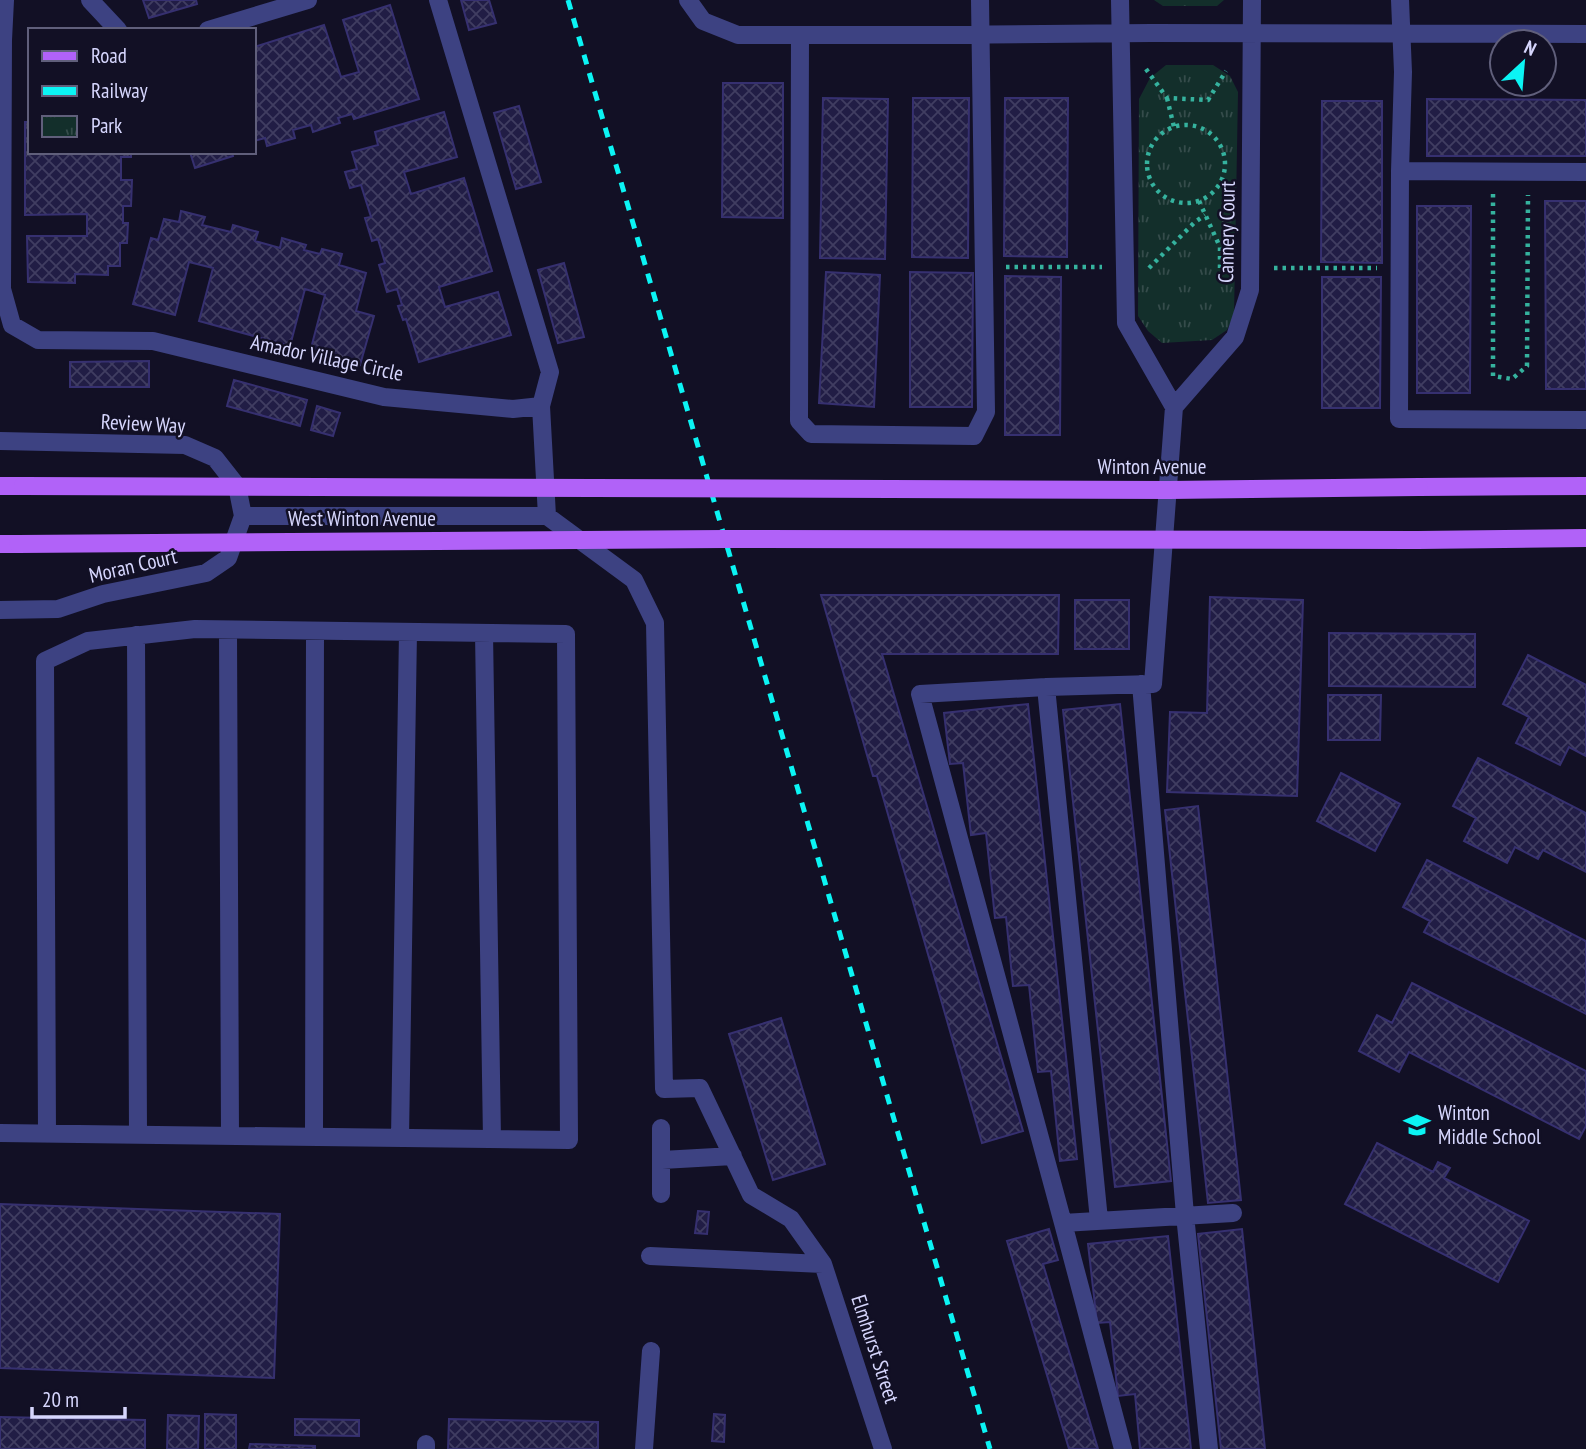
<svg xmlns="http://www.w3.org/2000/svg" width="1586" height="1449" font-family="'PT Sans Narrow',sans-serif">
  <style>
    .park { fill: url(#park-tufts) }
    .building { fill: url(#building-cross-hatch); stroke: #363070; stroke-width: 2 }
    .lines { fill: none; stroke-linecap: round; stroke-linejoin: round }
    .path { stroke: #35b29e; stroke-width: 4.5; stroke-dasharray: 3.5 5; stroke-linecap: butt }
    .minor { stroke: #3d4282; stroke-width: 18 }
    .major { stroke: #b162f8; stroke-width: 18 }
    .rail { stroke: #0bf4f4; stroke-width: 5; stroke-dasharray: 10 9; stroke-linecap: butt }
    .major-bridge { stroke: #b162f8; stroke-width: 18 }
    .labels { text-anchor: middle; stroke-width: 5; stroke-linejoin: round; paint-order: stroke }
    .street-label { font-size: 21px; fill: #d6d6fd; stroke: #121025 }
    .poi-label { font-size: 21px; fill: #d6d6fd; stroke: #121025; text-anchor: start }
  </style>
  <defs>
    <pattern id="park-tufts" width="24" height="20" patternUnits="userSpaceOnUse" patternTransform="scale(1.75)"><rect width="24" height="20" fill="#132f2b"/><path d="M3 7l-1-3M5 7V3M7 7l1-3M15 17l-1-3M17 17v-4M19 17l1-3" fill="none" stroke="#354c4b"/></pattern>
    <pattern id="building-cross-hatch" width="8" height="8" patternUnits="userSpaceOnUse" patternTransform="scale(1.75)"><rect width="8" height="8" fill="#211d45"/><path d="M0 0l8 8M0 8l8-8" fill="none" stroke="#403d61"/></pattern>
  </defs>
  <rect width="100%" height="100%" fill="#121025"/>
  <path class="park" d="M1154,0H1224L1217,6H1163Z
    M1166,65H1213L1230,76L1238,92L1234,315L1227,330L1212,340L1162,343L1148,331L1138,316L1139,99L1150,78Z"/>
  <path class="building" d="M143,0H196L197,4L149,18Z
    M461,0H489L496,23L469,30Z
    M390,5L419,99L354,119L352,114L338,118L340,123L313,132L311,125L293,130L295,138L267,146L265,138L254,141V47L324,25L341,77L359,72L343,20Z
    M723,83H783V218L722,217Z
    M823,98L888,99L885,259L820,258Z
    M913,98H969L968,258L912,257Z
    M1005,98H1068L1067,257L1004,256Z
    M1427,99L1586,100V156H1427Z
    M1322,101H1382V263L1321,262Z
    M519,106L541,182L516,189L494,113Z
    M444,112L457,157L404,172L411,194L464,178L492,271L439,287L445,307L498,292L511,335L419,362L406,319L403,320L398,306L402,305L397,289L387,292L379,265L385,263L378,239L372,241L365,218L371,217L361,185L350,188L345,172L357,169L352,152L378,145L375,132Z
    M25,122H30V152H131V157H121V180H132L131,206H123V223H128L127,243H120V266H108V275L75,274V283L28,282L27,236H87V214L25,215Z
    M190,152H232L233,156L195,168Z
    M1545,201H1586V389H1546Z
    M1417,206H1471L1470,393H1417Z
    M181,211L205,217L202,225L231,232L233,225L258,232L255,241L280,248L282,238L306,245L304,250L320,254L322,249L342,254L339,265L366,273L356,311L374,316L360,365L310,352L325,295L305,289L290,346L199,321L213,268L189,262L175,315L133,304L151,238L158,240L164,219L179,222Z
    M564,263L584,337L558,343L538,270Z
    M826,272L880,275L874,407L819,403Z
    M910,272L973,273L972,407H910Z
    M1005,276L1061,277L1060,435H1005Z
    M1322,277H1381L1380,408H1322Z
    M149,361V387H70V362Z
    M234,380L307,400L300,426L227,406Z
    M317,406L340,413L333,436L311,430Z
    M821,595H1059L1058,654H882L1023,1131L982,1143L877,776H873Z
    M1210,597L1303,600L1297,796L1167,792L1170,712L1207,713Z
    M1075,600H1129V649H1075Z
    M1329,633L1475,634V687L1329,686Z
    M1528,655L1586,685V756L1569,747L1560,765L1516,743L1529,717L1503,704Z
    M1328,695H1381L1380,740H1328Z
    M1028,704L1077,1159L1060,1161L1051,1071L1038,1072L1029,985L1013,986L1006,917L995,918L986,833L971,835L963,763L950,764L944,713Z
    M1120,704L1171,1181L1115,1187L1063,710Z
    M1478,758L1586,813V872L1543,850L1538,859L1515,847L1507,863L1464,841L1476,818L1453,806Z
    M1341,773L1400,804L1375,851L1317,821Z
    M1198,806L1241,1200L1208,1203L1165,810Z
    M1427,860L1586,941V1014L1424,932L1430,921L1403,907Z
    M1412,983L1586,1071V1126L1579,1139L1409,1052L1399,1072L1359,1051L1377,1015L1392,1023Z
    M781,1018L825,1164L773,1180L729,1034Z
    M1377,1143L1433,1172L1438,1162L1450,1168L1444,1178L1529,1221L1498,1282L1345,1204Z
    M0,1204L280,1214L274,1378L0,1368Z
    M698,1211L709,1212L707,1234L695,1233Z
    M1049,1229L1058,1260L1043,1264L1098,1449H1069L1007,1241Z
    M1242,1229L1265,1449H1221L1198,1234Z
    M1168,1236L1191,1449H1140L1135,1394L1118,1396L1110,1322L1097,1323L1088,1244Z
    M205,1414L236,1415V1449H205Z
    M714,1414L725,1415L724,1442L712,1441Z
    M168,1415L199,1416L198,1449H167Z
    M0,1417L145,1420V1449H0Z
    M295,1419L359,1420V1436L295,1435Z
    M449,1419L598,1422V1449H448Z
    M250,1444L315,1446V1449H249Z"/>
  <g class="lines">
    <path class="path" d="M1146,69L1167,98L1208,100L1226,71
      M1167,98L1174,127
      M1147 164a39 39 0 1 1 78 0a39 39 0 1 1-78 0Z
      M1493,194V376L1512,379L1527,366L1528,195
      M1199,201L1220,247V268H1226
      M1006,267H1102
      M1149,268L1195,222L1205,215
      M1274,268H1377"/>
    <path class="minor" d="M5,0L3,40L2,289L12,325L38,340L153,341L384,397L513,409L541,406L550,372L438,0
      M90,0L118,30
      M688,0L703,21L738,35H929L1151,33L1586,34
      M1120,0L1126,323L1174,407L1153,684L1046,687L920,694L1063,1223L1233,1213
      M1400,0L1403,72L1400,171L1399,419L1586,420
      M208,30L308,0
      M800,35L799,421L811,434L974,436L986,412L980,0
      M1400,171L1586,172
      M541,406L547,516
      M1174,407L1235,337L1250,290L1252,0
      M0,441L185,445L215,458L237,486L243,516
      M243,516H547L634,580L655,623L664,1089L700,1088L751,1195L791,1219L823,1264L883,1449
      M0,610L58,609L103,594L206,573L228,558L243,516
      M228,630L230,1136
      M484,633L492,1139
      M136,635L138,1135
      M1141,684L1185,1215L1209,1449
      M1046,687L1099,1220
      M0,1133L569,1140L566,634L195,629L88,641L45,661L47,1134
      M314,1137L315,631
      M400,1138L408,632
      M662,1160L733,1156
      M661,1194V1128
      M1063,1223L1123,1449
      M650,1256L823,1264
      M426,1444V1449
      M644,1449L651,1351"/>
    <path class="major" d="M0,486H23
      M1419,487L1586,486
      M1418,540L1586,538
      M0,544H18"/>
    <path class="rail" d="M568,0L990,1449"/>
    <path class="major-bridge" d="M23,486L1169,490L1419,487
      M18,544L725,539L1418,540"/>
  </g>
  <defs>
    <symbol id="school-bare" viewBox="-9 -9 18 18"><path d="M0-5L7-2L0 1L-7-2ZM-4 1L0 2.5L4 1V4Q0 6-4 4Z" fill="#0bf4f4" stroke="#121025" stroke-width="2.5" paint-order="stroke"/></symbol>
  </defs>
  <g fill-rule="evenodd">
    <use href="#school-bare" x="1398" y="1106" width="38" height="38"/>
  </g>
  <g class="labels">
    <g class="street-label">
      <text transform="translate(1227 232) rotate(-89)" y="7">Cannery Court</text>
      <text transform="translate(327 358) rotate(12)" y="7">Amador Village Circle</text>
      <text transform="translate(143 424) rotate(3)" y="7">Review Way</text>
      <text x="1152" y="474">Winton Avenue</text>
      <text x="362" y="526">West Winton Avenue</text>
      <text transform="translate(133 566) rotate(-13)" y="7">Moran Court</text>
      <text transform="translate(875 1349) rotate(72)" y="7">Elmhurst Street</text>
    </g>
    <g class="poi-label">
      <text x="1438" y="1120">Winton<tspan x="1438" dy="24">Middle School</tspan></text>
    </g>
  </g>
  <rect x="28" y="28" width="228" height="126" fill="#121025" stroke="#605f7b" stroke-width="2"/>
  <rect x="42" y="51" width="35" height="10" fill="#b162f8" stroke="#605f7b" stroke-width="2"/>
  <text x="91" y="63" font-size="21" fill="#d6d6fd">Road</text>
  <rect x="42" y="86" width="35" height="10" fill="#0bf4f4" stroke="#605f7b" stroke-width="2"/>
  <text x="91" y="98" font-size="21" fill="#d6d6fd">Railway</text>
  <rect x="42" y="116" width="35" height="21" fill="url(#park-tufts)" stroke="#605f7b" stroke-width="2"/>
  <text x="91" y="133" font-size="21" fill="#d6d6fd">Park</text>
  <g transform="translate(1523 63) rotate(26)"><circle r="33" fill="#121025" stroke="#605f7b" stroke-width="2"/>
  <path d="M0-5L12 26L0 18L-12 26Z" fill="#0bf4f4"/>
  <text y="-10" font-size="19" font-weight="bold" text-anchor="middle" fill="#d6d6fd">N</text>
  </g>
  <path d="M32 1407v10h93v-10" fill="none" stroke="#d6d6fd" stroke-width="3.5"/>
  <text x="42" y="1407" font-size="21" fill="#d6d6fd" stroke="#121025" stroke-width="5" paint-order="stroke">20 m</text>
</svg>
